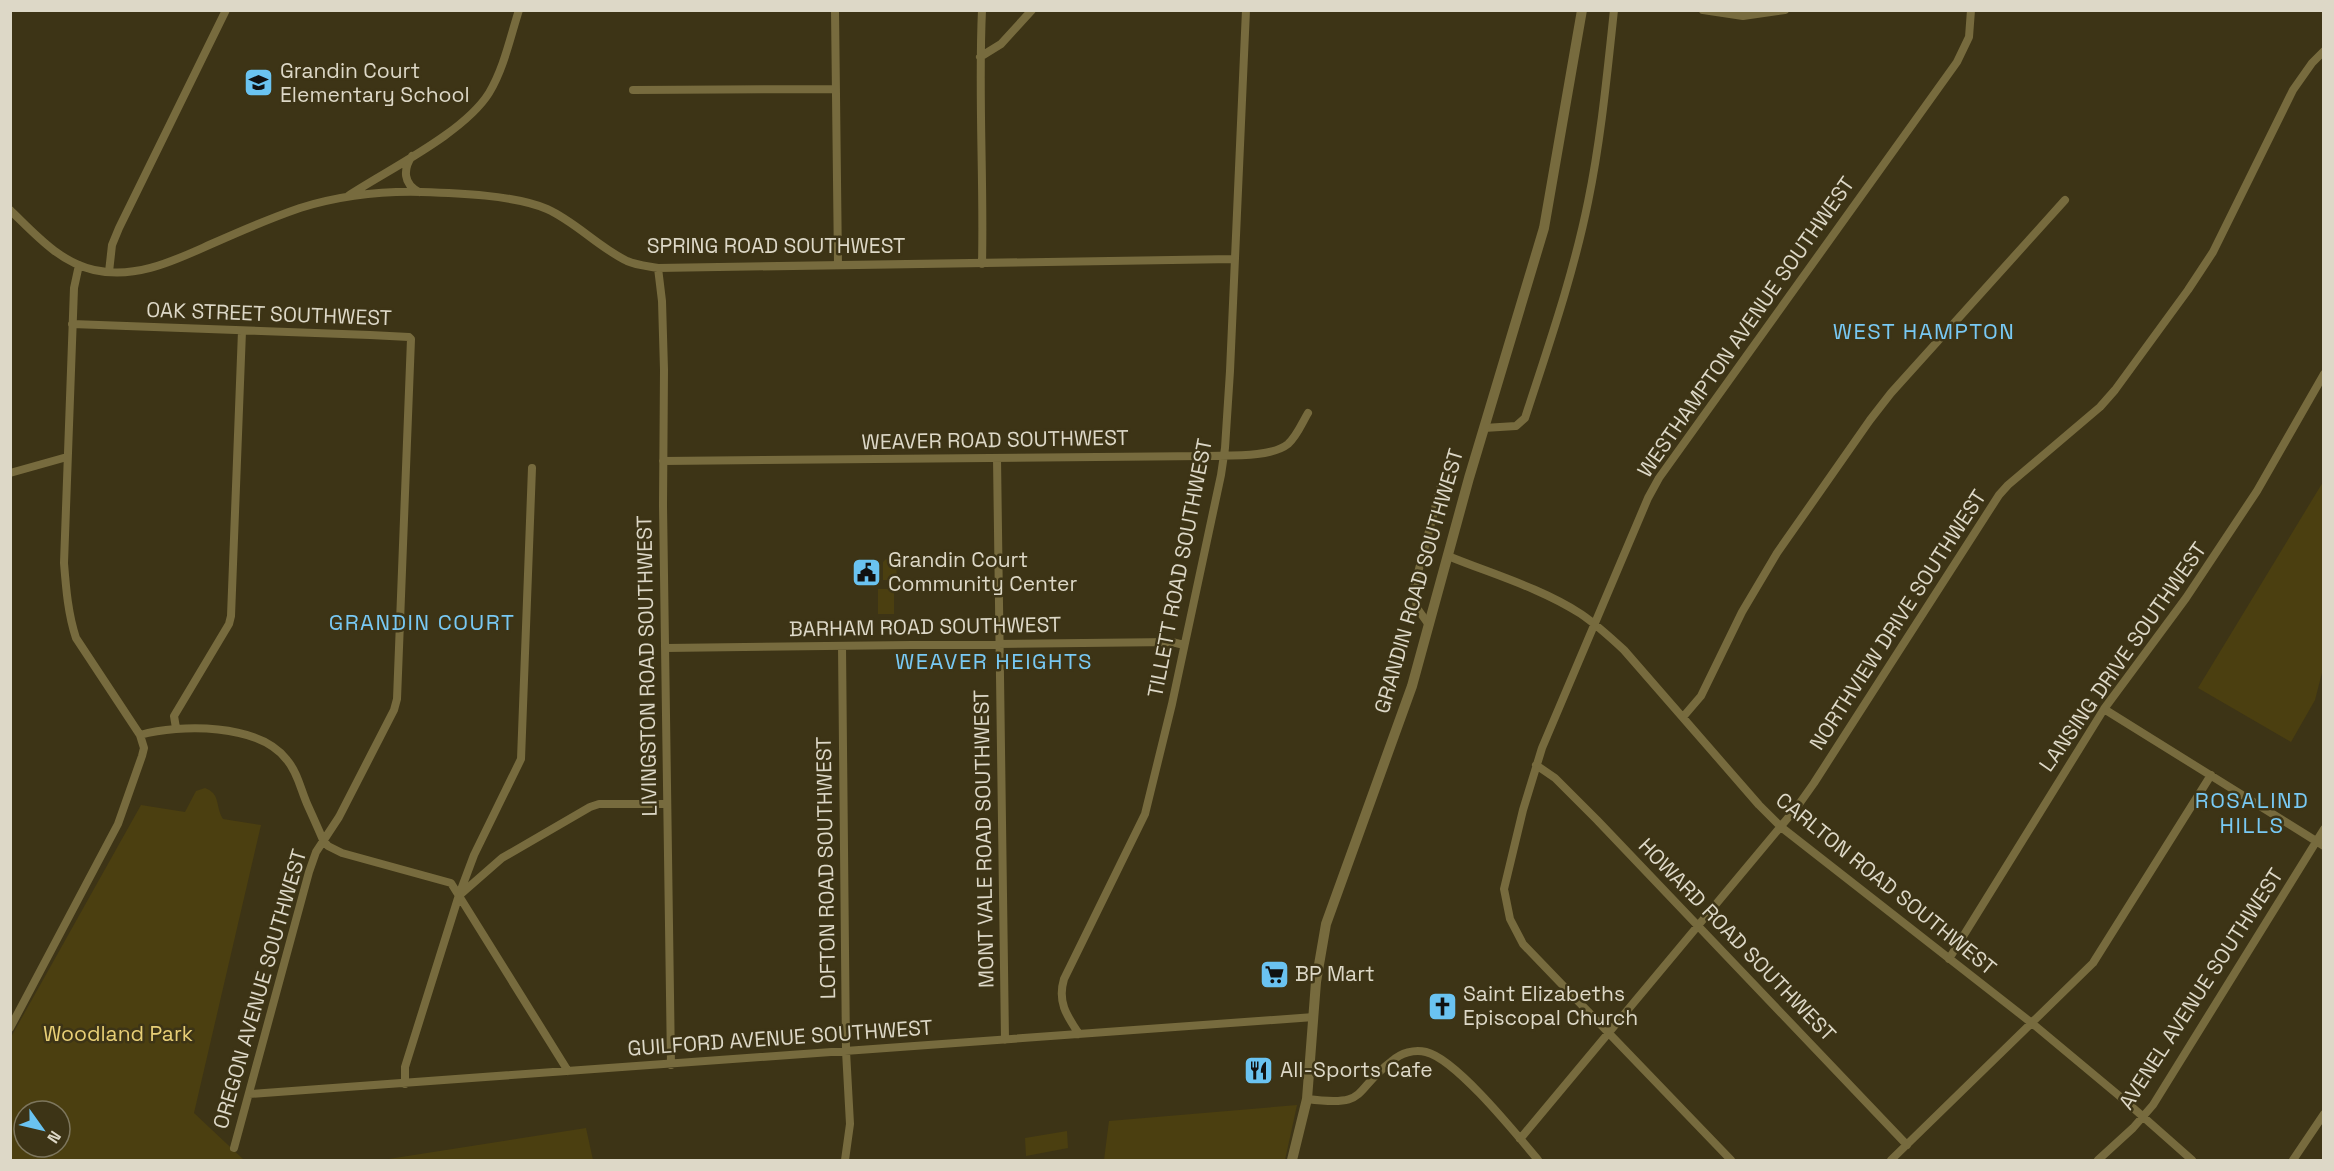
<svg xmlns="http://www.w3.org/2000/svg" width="2334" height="1171" font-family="'Space Grotesk',sans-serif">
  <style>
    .green { fill: #4b3f10; fill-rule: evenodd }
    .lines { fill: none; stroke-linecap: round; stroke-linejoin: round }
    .minor { stroke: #776b3e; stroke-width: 8 }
    .tertiary { stroke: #776b3e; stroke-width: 10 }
    .labels { text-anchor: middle; stroke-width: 5; stroke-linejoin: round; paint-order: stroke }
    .poi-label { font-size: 21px; fill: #ddd8c7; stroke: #3d3416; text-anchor: start }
    .street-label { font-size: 21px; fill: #ddd8c7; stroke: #3d3416 }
    .park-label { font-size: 21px; fill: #e8cf76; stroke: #3d3416 }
    .neighbourhood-label { font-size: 22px; letter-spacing: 1.5px; fill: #78c9f4; stroke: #3d3416 }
  </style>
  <rect width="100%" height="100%" fill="#3d3416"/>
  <path class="green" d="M2323,482V669L2315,700L2291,742L2198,688Z
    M886,559L896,562L897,580H883V562Z
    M878,589H894V614H878Z
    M205,788C221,794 215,806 223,819L261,825L194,1113L244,1160H11V1037L141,805L185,812L196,791ZM24,1111H60V1147H24Z
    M1297,1105L1285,1160H1104L1109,1121Z
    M586,1128L593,1160H382Z
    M1067,1131L1068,1148L1026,1156L1025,1138Z"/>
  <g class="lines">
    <path class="minor" d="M835,10L838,265
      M1703,10L1743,16L1785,10
      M980,57L1001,44L1032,10
      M633,90L836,89
      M412,156C403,169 403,184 419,192
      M348,196C389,169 464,133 489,93C504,68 510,38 519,10
      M10,210C35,234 59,262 94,270C138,280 177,259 216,242C243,230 271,218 300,208C339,196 381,191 421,192C456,193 515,195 547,209C576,222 598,247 627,261C636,265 647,266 658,268L1234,259
      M982,264C984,179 978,95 982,10
      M658,268L662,301L664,370L663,505L671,1065
      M109,272L112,245L119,228L226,10
      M72,324L370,335L409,337L411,339L397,699L394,710L339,817L316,852L309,872L234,1148
      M1484,428L1516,426L1525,418C1548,347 1573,276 1588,202C1601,139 1607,75 1614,10
      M997,458L1005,1040
      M663,461L1205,456C1226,455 1271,458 1288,444C1297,436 1302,423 1308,413
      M10,473L67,457
      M1448,556C1492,574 1541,588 1581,614C1597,625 1610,637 1624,650L1759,805L1781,827L2033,1024L2123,1099L2192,1160
      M1429,625L1417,608L1414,588L1444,474
      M842,646L846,1051L850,1124L845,1160
      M666,648L1172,642L1184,645
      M2104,709L2324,846
      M1683,717L1701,696L1742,612L1777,553L1870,420L1891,393L2065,200
      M176,728L174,716L229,624L231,616L242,331
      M140,735C180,724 259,723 287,760C298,773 301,791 308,806C313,817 318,828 323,840L328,846L342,853L451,883L568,1071
      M1536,765L1555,778L1597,820L1907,1145
      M462,893L502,858L590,807L599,804H667
      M1949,959L2104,709L2186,598L2257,491L2324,374
      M10,1028L118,824L142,756L144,748L140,735L76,638C68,614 66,588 64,563L74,288L79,265
      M1079,1034C1067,1016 1057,1002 1064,979L1145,814L1172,704L1221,475L1225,448L1230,371L1246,10
      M405,1084V1067L459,895L474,855L521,759L532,468
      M249,1094L1314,1017
      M1307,1099C1370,1107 1351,1092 1392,1061C1401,1053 1414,1049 1426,1052C1456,1059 1517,1135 1538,1160
      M1520,1139L1797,807L1814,783L1999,495L2008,485L2100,407L2115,390L2188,290L2213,252L2293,90L2312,63L2324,51
      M1731,1160L1523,944L1510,919L1504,889L1523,810L1542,748L1648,498L1659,478L1957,62L1969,37L1971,10
      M1891,1160L2093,963L2211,775
      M2098,1160L2133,1128L2153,1105L2324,829
      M2293,1160L2324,1114"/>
    <path class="tertiary" d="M1292,1160L1307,1099L1316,982L1326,924L1412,686L1469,478L1544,228L1582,10"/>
  </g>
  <defs>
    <symbol id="school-square" viewBox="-11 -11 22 22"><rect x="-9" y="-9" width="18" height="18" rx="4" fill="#6ac3f1" stroke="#3d3416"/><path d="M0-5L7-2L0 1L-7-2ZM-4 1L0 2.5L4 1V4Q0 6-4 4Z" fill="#111"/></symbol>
    <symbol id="civic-square" viewBox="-11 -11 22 22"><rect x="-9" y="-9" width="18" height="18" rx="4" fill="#6ac3f1" stroke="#3d3416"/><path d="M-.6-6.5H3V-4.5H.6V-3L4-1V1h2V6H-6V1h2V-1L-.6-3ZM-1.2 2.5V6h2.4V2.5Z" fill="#111"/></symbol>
    <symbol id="supermarket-square" viewBox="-11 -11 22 22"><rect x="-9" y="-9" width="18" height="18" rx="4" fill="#6ac3f1" stroke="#3d3416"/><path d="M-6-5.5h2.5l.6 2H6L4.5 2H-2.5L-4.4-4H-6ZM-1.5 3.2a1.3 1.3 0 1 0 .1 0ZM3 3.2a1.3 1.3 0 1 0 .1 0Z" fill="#111"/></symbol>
    <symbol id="church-square" viewBox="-11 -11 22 22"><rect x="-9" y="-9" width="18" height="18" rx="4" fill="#6ac3f1" stroke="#3d3416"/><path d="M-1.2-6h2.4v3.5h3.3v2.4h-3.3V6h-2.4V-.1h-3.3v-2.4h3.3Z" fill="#111"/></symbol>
    <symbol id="restaurant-square" viewBox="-11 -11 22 22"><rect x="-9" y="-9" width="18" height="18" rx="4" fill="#6ac3f1" stroke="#3d3416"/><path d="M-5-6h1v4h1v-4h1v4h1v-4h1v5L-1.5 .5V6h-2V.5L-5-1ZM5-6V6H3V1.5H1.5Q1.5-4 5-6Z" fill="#111"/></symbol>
  </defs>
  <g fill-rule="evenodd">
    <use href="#school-square" x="242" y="66" width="33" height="33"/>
    <use href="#civic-square" x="850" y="556" width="33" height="33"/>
    <use href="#supermarket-square" x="1258" y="958" width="33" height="33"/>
    <use href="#church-square" x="1426" y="990" width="33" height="33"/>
    <use href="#restaurant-square" x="1242" y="1054" width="33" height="33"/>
  </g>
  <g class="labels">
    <g class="poi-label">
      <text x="280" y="78">Grandin Court<tspan x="280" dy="24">Elementary School</tspan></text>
      <text x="888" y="567">Grandin Court<tspan x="888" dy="24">Community Center</tspan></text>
      <text x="1295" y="981">BP Mart</text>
      <text x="1463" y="1001">Saint Elizabeths<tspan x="1463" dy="24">Episcopal Church</tspan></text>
      <text x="1280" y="1077">All-Sports Cafe</text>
    </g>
    <g class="street-label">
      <text x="776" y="253">SPRING ROAD SOUTHWEST</text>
      <text transform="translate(269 314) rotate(2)" y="7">OAK STREET SOUTHWEST</text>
      <text transform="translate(1746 327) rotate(-55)" y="7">WESTHAMPTON AVENUE SOUTHWEST</text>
      <text transform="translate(995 440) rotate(-1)" y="7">WEAVER ROAD SOUTHWEST</text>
      <text transform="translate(1180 568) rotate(-79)" y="7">TILLETT ROAD SOUTHWEST</text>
      <text transform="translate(1419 581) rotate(-74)" y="7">GRANDIN ROAD SOUTHWEST</text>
      <text transform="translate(1898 620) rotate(-57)" y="7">NORTHVIEW DRIVE SOUTHWEST</text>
      <text transform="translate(925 627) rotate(-1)" y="7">BARHAM ROAD SOUTHWEST</text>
      <text transform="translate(2123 657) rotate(-55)" y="7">LANSING DRIVE SOUTHWEST</text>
      <text transform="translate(647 666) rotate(-91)" y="7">LIVINGSTON ROAD SOUTHWEST</text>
      <text transform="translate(984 839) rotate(-91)" y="7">MONT VALE ROAD SOUTHWEST</text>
      <text transform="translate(826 868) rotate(-91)" y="7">LOFTON ROAD SOUTHWEST</text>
      <text transform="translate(1886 884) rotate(39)" y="7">CARLTON ROAD SOUTHWEST</text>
      <text transform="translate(1737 940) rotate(46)" y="7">HOWARD ROAD SOUTHWEST</text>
      <text transform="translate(260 989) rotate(-74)" y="7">OREGON AVENUE SOUTHWEST</text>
      <text transform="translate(2201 989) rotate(-57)" y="7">AVENEL AVENUE SOUTHWEST</text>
      <text transform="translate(780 1038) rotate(-4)" y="7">GUILFORD AVENUE SOUTHWEST</text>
    </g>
    <g class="park-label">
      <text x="118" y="1041">Woodland Park</text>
    </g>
    <g class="neighbourhood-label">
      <text x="1924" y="339">WEST HAMPTON</text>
      <text x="422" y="630">GRANDIN COURT</text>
      <text x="994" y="669">WEAVER HEIGHTS</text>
      <text x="2252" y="808">ROSALIND<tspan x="2252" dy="25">HILLS</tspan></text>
    </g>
  </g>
  <rect width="2334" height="1171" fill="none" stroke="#ddd8c7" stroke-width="24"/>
  <g transform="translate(42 1129) rotate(124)"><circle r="28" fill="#3d3416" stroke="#7d765d" stroke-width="1.5"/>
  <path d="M0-4.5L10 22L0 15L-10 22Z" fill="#6ac3f1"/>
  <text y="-9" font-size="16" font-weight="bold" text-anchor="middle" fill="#ddd8c7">N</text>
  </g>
</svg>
